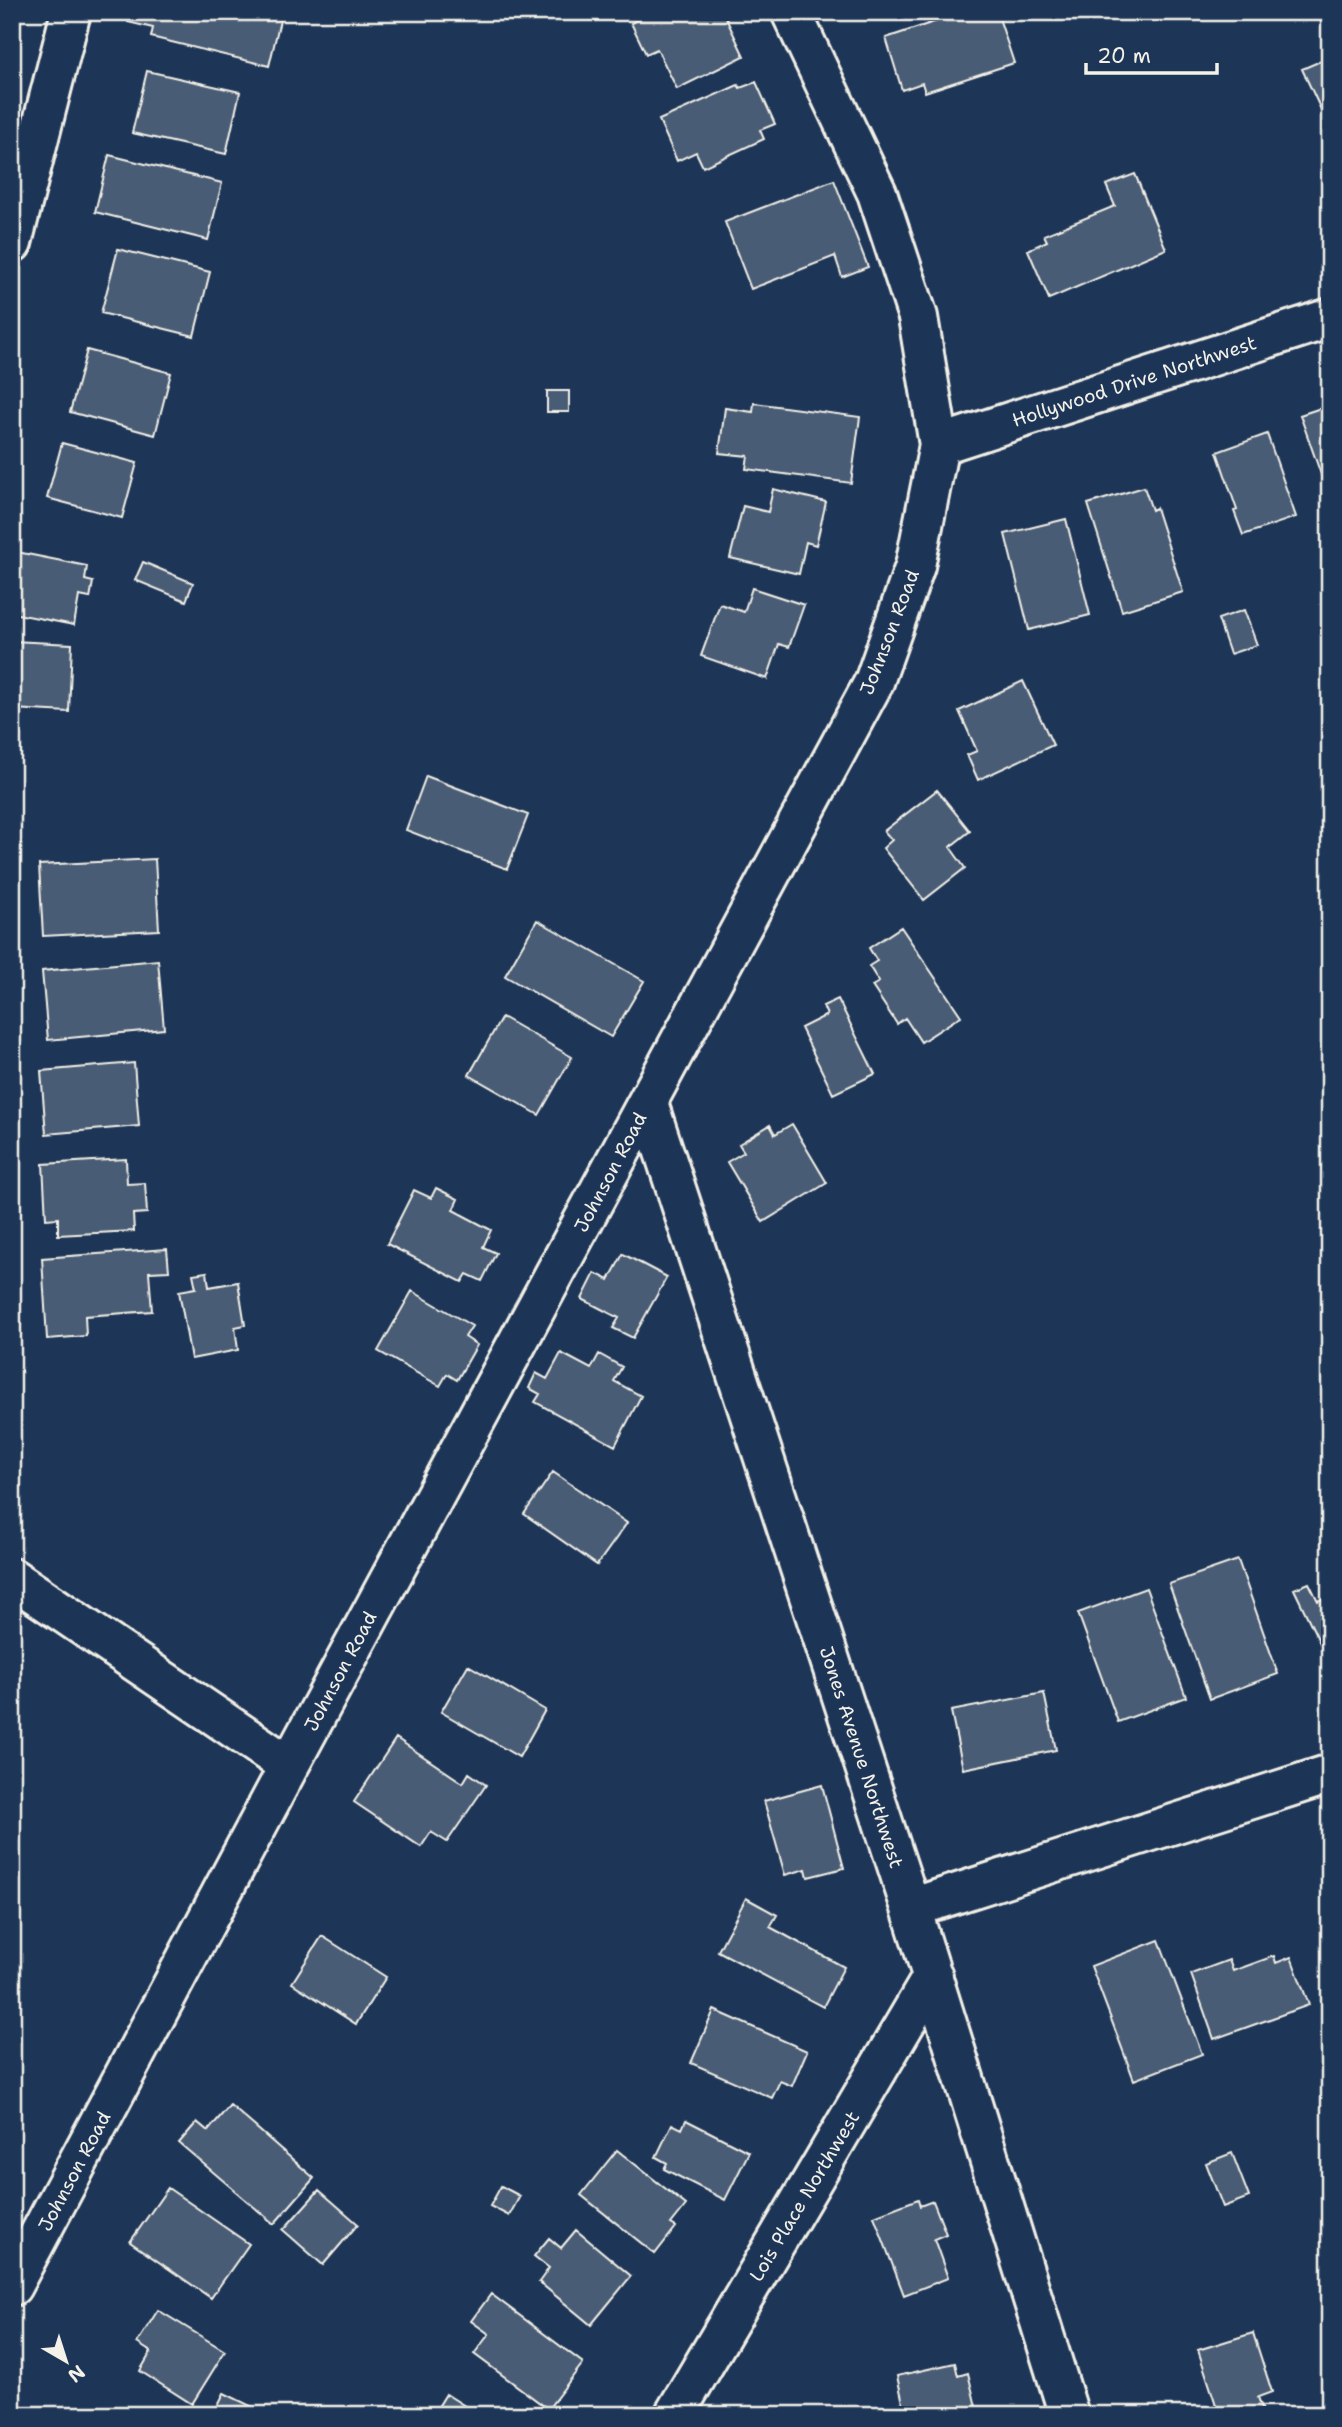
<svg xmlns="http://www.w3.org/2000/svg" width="1342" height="2427" font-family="'Shantell Sans',sans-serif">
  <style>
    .building { fill: #485b74; stroke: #f4f1e8; stroke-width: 2 }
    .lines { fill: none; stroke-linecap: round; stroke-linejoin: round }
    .minor-casing { stroke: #f4f1e8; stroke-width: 44 }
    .minor { stroke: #1d3557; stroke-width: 38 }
    .labels { text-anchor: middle; stroke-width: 6; stroke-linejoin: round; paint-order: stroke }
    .street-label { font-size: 19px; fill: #f4f1e8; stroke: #1d3557 }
  </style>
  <rect width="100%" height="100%" fill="#1d3557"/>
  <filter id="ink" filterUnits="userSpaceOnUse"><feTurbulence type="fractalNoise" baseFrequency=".0143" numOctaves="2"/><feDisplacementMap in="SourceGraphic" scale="14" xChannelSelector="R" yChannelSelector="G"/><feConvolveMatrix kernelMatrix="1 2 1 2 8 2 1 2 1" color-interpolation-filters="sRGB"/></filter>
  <g filter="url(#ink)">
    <path class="building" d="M130,12H282L269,66L151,37L153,28L128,22Z
      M652,12H723L744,56L677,89L657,49L646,54L631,23Z
      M951,12H997L1014,63L925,92L922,83L902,90L886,38L952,16Z
      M1330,57V129L1302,69Z
      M147,71L240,92L226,154L132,133Z
      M756,82L775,124L760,130L764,139L703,167L696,152L677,161L659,120L738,85L740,88Z
      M109,155L222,183L208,240L95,212Z
      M1135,174L1166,249L1049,299L1028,250L1047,241L1044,235L1115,206L1106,185Z
      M834,180L868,267L842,277L835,256L751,289L725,222Z
      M118,249L210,272L194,336L101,313Z
      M87,350L171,373L155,435L70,412Z
      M547,391H569V412H547Z
      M754,403L860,417L851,483L746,469L748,456L719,453L725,408L753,412Z
      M1330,405V500L1300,415Z
      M1267,434L1296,517L1243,535L1234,511L1237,510L1217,452Z
      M62,443L137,463L122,518L47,498Z
      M1144,487L1152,510L1156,508L1183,592L1122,611L1088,504Z
      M773,489L826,502L816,545L806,542L799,574L730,558L743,506L768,512Z
      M1066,519L1090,615L1029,630L1005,534Z
      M12,551L87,566L85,580L93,582L90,598L79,596L74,625L12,613Z
      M143,562L193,583L186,601L135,580Z
      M752,588L804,605L789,647L779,644L767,679L701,656L720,604L744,612Z
      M1244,610L1257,645L1230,654L1218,619Z
      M12,641L72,644L69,712L12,709Z
      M1023,681L1053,745L978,780L967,755L977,751L959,711Z
      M426,776L528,815L507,869L406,830Z
      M937,790L970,831L950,847L965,868L924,900L883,848L892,840L884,831Z
      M155,859L159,930L43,936L39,865Z
      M537,920L644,981L611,1037L505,976Z
      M901,927L961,1016L921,1042L905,1018L897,1024L872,986L879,982L869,966L877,961L869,948Z
      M158,960L164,1029L48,1040L42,971Z
      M838,999L875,1074L833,1094L801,1028L827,1015L823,1006Z
      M502,1017L572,1057L539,1115L469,1075Z
      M134,1063L139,1126L46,1134L41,1071Z
      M792,1124L827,1183L763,1222L727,1162L744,1152L739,1144L770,1125L775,1134Z
      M126,1159L127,1184L145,1183L147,1213L133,1214L134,1231L58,1235V1218L46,1219L43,1164Z
      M436,1188L458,1199L453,1210L491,1230L483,1247L496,1253L482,1281L467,1274L462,1282L387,1244L414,1190L431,1198Z
      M167,1249L169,1271L149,1272L152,1311L85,1316L86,1336L47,1339L42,1258Z
      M623,1254L667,1277L633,1338L613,1328L619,1318L582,1299L595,1273L609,1280Z
      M207,1272L209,1287L238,1282L245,1325L235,1327L238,1350L191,1359L179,1291L196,1288L193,1274Z
      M412,1291L472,1326L465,1337L477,1345L457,1380L447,1374L440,1386L378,1351Z
      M561,1353L591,1369L599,1354L622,1367L614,1381L641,1396L615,1446L535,1402L540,1394L529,1388L536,1373L547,1379Z
      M553,1472L627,1523L597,1565L524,1514Z
      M1238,1560L1278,1674L1210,1699L1169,1584Z
      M1309,1583L1318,1601L1330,1596V1664L1294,1589Z
      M1146,1588L1186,1697L1118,1722L1078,1613Z
      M468,1665L545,1710L519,1757L441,1712Z
      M1044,1693L1056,1750L963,1769L951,1711Z
      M396,1738L463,1783L469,1773L486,1785L447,1842L431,1832L421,1847L354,1802Z
      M822,1785L844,1868L808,1877L806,1869L785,1875L764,1801Z
      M746,1898L777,1915L770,1927L844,1967L823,2007L718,1951Z
      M322,1936L386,1977L356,2024L292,1983Z
      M1159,1940L1202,2054L1134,2080L1091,1966Z
      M1274,1956L1276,1963L1291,1957L1309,2005L1214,2039L1191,1974L1229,1960L1233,1971Z
      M714,2010L807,2051L792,2086L780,2081L772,2098L691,2063Z
      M230,2105L314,2178L274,2224L179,2143L197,2122L208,2131Z
      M686,2120L749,2152L725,2200L664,2169L667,2163L656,2157L672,2124L682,2129Z
      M617,2150L686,2205L671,2224L676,2227L655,2254L581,2195Z
      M1232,2153L1249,2197L1223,2207L1206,2163Z
      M501,2186L520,2196L509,2216L490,2206Z
      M168,2188L249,2244L211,2298L130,2242Z
      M319,2190L358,2224L323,2265L283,2230Z
      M918,2199L920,2206L933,2201L946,2234L934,2239L948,2278L904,2295L874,2216Z
      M576,2230L631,2276L591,2325L539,2282L549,2268L534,2256L549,2238L561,2248Z
      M491,2294L583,2363L548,2409L474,2354L489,2334L471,2321Z
      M158,2310L225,2351L192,2404L140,2371L151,2352L137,2343Z
      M1253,2333L1272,2392L1258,2397L1263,2411L1250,2415H1235L1233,2409L1219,2414L1198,2350Z
      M955,2363L958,2376L968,2373L977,2411L964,2415H886L884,2407L903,2403L897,2376Z
      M224,2393L265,2413L264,2415H213Z
      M446,2394L479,2415H433Z"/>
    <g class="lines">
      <defs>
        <path id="minor" d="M12,243L71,12
          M939,445L1330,318
          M648,1103L911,1908L1069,2415
          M12,1578L289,1766
          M911,1908L1330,1774
          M12,2286L289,1766L874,682L915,566L939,445L918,317L877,193L791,12
          M674,2415L933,1976"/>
      </defs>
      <use href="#minor" class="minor-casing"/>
      <use href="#minor" class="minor"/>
    </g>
  </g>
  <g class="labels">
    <g class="street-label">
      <text transform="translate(1134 381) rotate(-18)" y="7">Hollywood Drive Northwest</text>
      <text transform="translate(889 632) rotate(-69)" y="7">Johnson Road</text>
      <text transform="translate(610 1172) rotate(-62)" y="7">Johnson Road</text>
      <text transform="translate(340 1671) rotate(-62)" y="7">Johnson Road</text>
      <text transform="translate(862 1757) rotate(72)" y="7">Jones Avenue Northwest</text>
      <text transform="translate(74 2171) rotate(-62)" y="7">Johnson Road</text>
      <text transform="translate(804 2196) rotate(-59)" y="7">Lois Place Northwest</text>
    </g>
  </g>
  <rect width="1342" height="2427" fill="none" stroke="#1d3557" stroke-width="42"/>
  <rect x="21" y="21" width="1300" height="2385" fill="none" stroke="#f4f1e8" stroke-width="2.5" filter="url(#ink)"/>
  <g transform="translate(66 2361) rotate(141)" stroke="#1d3557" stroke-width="5" paint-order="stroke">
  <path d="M0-5L12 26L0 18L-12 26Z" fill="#f4f1e8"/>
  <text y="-10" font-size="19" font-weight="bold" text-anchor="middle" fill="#f4f1e8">N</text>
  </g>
  <path d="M1086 63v10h131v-10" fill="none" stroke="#f4f1e8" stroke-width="3.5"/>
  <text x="1097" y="63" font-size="21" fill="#f4f1e8" stroke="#1d3557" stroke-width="5" paint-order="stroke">20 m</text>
</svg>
